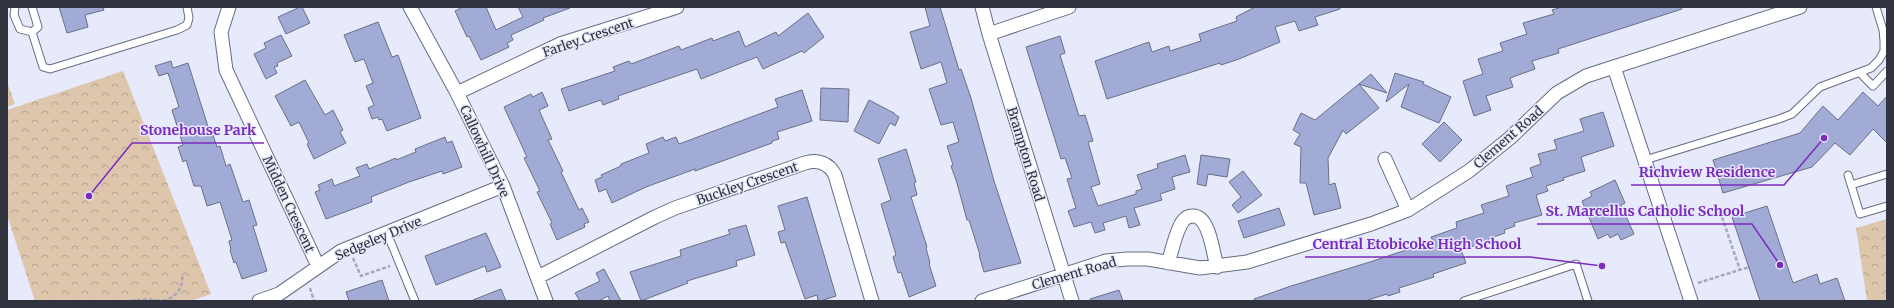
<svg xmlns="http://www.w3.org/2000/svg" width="1894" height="308" font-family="Merriweather,serif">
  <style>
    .cemetery { fill: url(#cemetery-stones) }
    .park { fill: url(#park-crowns) }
    .building { fill: #a1abd5; stroke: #6a7087 }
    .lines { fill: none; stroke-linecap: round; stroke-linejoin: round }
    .service-casing { stroke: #676c83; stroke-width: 9 }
    .minor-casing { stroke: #676c83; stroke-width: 15 }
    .path { stroke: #a6a9b8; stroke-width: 2.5; stroke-dasharray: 4 2; stroke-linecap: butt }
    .service { stroke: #fff; stroke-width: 7 }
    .minor { stroke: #fff; stroke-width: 13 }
    .labels { text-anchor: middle; stroke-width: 3; stroke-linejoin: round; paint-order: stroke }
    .street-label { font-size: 13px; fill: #31333e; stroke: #e6eafa }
    .leader { fill: none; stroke: #7b2cbf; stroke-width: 1.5 }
    .callout-dot { fill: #7b2cbf; stroke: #e6eafa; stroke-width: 1.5 }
    .callout-label { font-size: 14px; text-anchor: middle; font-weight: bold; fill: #7b2cbf; stroke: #e6eafa; stroke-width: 3; stroke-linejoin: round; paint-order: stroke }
  </style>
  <defs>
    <pattern id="cemetery-stones" width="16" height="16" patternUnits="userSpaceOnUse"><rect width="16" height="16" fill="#dec6ac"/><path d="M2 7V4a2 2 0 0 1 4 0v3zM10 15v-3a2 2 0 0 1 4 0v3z" fill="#b5a18d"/></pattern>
    <pattern id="park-crowns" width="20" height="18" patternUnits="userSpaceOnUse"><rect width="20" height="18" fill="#dec6ac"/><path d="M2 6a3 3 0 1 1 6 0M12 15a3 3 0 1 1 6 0" fill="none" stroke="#b5a18d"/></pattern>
  </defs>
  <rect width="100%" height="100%" fill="#e6eafa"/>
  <path class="cemetery" d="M7,82L15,104L7,107Z"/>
  <path class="park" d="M123,71L211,294L190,301H35L7,215V110Z
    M1887,219V301H1867L1856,228Z"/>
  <path class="building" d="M59,7H103L104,10L85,15L88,27L67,33Z
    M300,7H302L310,23L286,34L278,17Z
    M463,7H486L496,30L523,17L518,7L570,8L543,18L544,20L511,35L513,40L507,43L509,47L481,60L469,36L467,37L455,11Z
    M925,7H940L959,70L961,69L971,98L994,181L1021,263L984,272L979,255H980L969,220H967L957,183L951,166L953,165L947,146L959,142L953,122L941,125L929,89L947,83L941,62L921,69L910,32L930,26Z
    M1255,7H1340V9L1315,17L1318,25L1299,31L1295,21L1275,27L1280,42L1239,59L1221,65L1220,63L1107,99L1095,61L1149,42L1152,52L1169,46L1170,51L1201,41L1199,34L1237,21L1236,17Z
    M1562,7H1682V9L1558,49L1559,53L1532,61L1535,69L1510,78L1513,87L1486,96L1491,110L1474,116L1463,81L1483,74L1478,59L1503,51L1500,43L1527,34L1523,23L1554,14L1552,10Z
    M808,13L824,37L804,53L802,51L763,69L757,57L701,79L697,69L618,96L619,99L603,105L601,100L569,111L561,89L615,71L613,67L629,61L631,64L679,46L681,50L712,38L713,41L739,31L745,47L776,32L778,36Z
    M378,22L392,57L398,55L421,118L387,131L382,119L379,120L378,117L372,119L368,108L374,105L366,86L373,83L364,59L355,62L344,35Z
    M281,35L292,56L277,63L278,66L274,67L277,73L266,79L254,54L266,48L264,43Z
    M1060,36L1065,53L1060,55L1079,116L1085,115L1093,141L1088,142L1100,184L1091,187L1098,206L1136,194V191L1142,189L1137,175L1158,168L1157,164L1185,155L1190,172L1172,177L1175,189L1160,194L1162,200L1134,208L1140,225L1129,228L1126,216L1103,223L1105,230L1095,233L1091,222L1074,227L1068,211L1076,208L1067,179L1072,178L1065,158L1061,159L1026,47Z
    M171,61L173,68L188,63L211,136L213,135L217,147L220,146L226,166L230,164L243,202L249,200L257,225L253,226L267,271L242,279L236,262L234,263L230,250H231L229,241L232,240L220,202L207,206L201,186H194L186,160L183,162L178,147L183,145L172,110L179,107L168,73L159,76L155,66Z
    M1395,73L1424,82L1423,84L1451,97L1439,123L1401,107L1409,84L1386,102Z
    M1371,74L1387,93L1359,84L1379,108L1346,134L1343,130L1328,158L1329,185L1335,183L1341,208L1314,215L1306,183H1300L1301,147L1294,144L1300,134L1293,130L1301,113L1315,120Z
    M305,80L325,115L333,110L343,130L340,132L346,143L314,159L307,144L309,143L299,122L291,126L275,96Z
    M821,88L849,89L848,122L820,120Z
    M802,90L812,121L777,132L779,139L772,141V143L695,171V169L646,187L612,203L606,189L599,192L595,180L602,177L601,175L621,166V164L649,153L646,144L663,137L665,141L676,137L679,144L778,107L775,99Z
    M542,92L548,106L539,110L552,139L548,140L563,171L561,172L579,210L582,208L589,222L584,224L585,227L557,240L550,224L552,223L537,192L540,191L524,158L527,157L504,107L531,94L533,97Z
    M1863,92L1878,106L1887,96V143L1873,129L1850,155L1835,143L1812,167L1723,193L1713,160L1800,133L1823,106L1838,120Z
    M869,100L894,113V114L899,117L895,126L890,123L879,144L854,131Z
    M1603,112L1614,146L1581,157L1585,171L1563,178L1564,180L1546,186L1548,191L1536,195L1542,215L1514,223L1515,226L1504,230L1505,233L1488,239L1489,241L1461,250L1466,263L1433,274L1434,277L1399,288L1400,292L1388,296L1387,294L1365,301H1254V299L1291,286L1370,262L1433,241L1431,237L1457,228L1456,222L1484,213L1481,205L1509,196L1506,186L1533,177L1530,168L1541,164L1538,154L1557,149L1554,140L1584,131L1580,119Z
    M1444,122L1462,140L1440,162L1422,144Z
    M445,137L447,143L452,141L462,167L443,174L442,171L409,182L371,197L372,202L326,219L315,192L320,190L318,185L332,179L334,186L360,176L356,168L367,164L369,169L396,158V160L416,152L415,149Z
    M906,149L916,182L914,183L917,195L911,197L927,247L926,248L930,263L929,264L936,286L909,297L901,272L898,273L893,257L896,255L881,204L891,200L878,159Z
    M1201,155L1230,159L1227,177L1208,174L1206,186L1197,184Z
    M1243,171L1262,195L1238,213L1232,205L1241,197L1229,182Z
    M1615,180L1625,203L1621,205L1634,234L1621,240L1618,234L1610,238L1608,234L1598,239L1582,201L1592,196L1590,192Z
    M807,197L836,296L821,301H818L817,295L805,299L785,242L781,243L778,232L785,230L778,206Z
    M1767,206L1793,283L1817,274L1820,284L1837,278L1845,301H1760L1732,217Z
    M1279,208L1285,225L1244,238L1238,221Z
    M746,225L755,255L736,261L737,266L687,281L688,283L641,301L630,272L681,256L680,250L730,234L728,230Z
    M486,233L501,267L487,272L485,266L436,285L425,256Z
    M604,269L621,301H610L608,296L599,301H580L575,293L600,281L596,273Z
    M382,280L389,301H349L346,292Z
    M501,289L506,301H473V300Z
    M1119,290L1123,301H1091L1090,299Z"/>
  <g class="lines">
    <defs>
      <path id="service" d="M15,7L14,15L20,29L32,32L38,27L32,7
        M32,32L43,67L50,69L177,30L187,25L189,18L187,7
        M1860,73L1873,86L1887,71
        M1645,160L1779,119L1792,114L1820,87L1871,68L1879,60L1884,51V41L1883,30L1876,7
        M1848,175L1860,214L1887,206
        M1851,185L1887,174
        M387,233L415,301
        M1464,301L1576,264L1588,301"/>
      <path id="minor" d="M229,7L221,32L226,70L318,266
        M410,7L457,93L503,186L546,301
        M982,7L989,34L1072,301
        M989,34L1069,7
        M1614,67L1691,301
        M457,93L560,44L677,7
        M1385,159L1408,210
        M1168,263C1172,251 1176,230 1183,221C1185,218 1189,216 1193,216C1210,216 1213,254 1217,267
        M538,277L655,217L675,208L805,163C817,159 829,163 835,175L872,301
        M259,301L279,294L341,251L503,186
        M982,301L1106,261L1127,259H1148L1200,268L1247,262L1371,224L1408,210L1469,171L1510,138L1557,93L1586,76L1800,7"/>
    </defs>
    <use href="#service" class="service-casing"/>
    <use href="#minor" class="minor-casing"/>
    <path class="path" d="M1722,217L1740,270
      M353,258L361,276L390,266
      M1698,283L1749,267
      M310,288L314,301
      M131,301L147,299L160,301
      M163,301C175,298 184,288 182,275"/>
    <use href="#service" class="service"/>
    <use href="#minor" class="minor"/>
  </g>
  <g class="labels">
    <g class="street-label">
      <text transform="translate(588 37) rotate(-19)" y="5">Farley Crescent</text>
      <text transform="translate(1508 137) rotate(-41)" y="5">Clement Road</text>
      <text transform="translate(485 151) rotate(65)" y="5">Callowhill Drive</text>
      <text transform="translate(1026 154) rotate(73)" y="5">Brampton Road</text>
      <text transform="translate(747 183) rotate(-19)" y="5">Buckley Crescent</text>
      <text transform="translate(289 204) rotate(65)" y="5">Midden Crescent</text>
      <text transform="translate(378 238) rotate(-23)" y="5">Sedgeley Drive</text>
      <text transform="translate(1074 273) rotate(-16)" y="5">Clement Road</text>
    </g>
  </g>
  <path class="leader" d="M89 196L132 143H264M1824 138L1784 185H1631M1780 265L1752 224H1537M1602 266L1530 257H1305"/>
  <g class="callout-dot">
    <circle cx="89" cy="196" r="4"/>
    <circle cx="1824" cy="138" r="4"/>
    <circle cx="1780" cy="265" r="4"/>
    <circle cx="1602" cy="266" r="4"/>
  </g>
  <g class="callout-label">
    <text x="198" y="135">Stonehouse Park</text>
    <text x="1707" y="177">Richview Residence</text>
    <text x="1645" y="216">St. Marcellus Catholic School</text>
    <text x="1417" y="249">Central Etobicoke High School</text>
  </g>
  <rect width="1894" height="308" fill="none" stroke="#31333e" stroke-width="16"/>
</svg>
